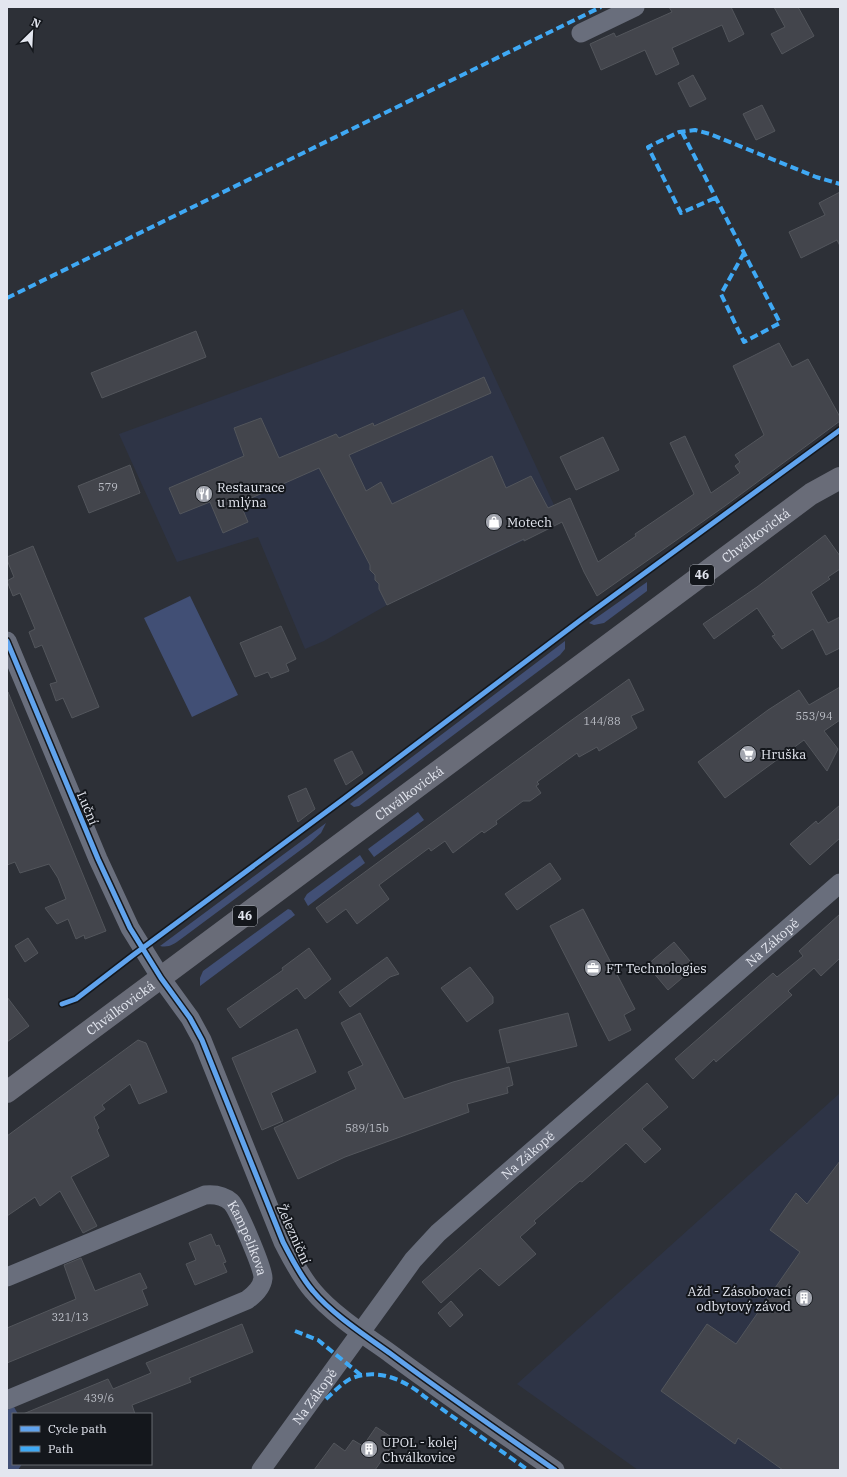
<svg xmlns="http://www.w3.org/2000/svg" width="847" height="1477" font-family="'IBM Plex Serif',serif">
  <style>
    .built { fill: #2e3446 }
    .green { fill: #414f75 }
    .building { fill: #43454c; stroke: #53565c }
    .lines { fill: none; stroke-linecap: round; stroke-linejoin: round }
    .street { stroke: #696e7c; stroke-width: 19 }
    .primary { stroke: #696c78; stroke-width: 22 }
    .quiet { stroke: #3fa9f5; stroke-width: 4; stroke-dasharray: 8 4; stroke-linecap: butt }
    .cycleway-casing { stroke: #14171c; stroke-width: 8 }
    .cycleway { stroke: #60a3ed; stroke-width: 5 }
    .labels { text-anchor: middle; stroke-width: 4; stroke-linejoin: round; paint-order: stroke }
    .number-label { font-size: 11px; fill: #bbbec6 }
    .shield { fill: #14171c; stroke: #a5a8b0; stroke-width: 1 }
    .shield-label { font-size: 12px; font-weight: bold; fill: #e3e6ef }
    .poi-label { font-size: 13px; fill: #e3e6ef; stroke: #14171c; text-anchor: start }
    .street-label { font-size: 13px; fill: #e3e6ef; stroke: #14171c }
  </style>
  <rect width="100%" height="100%" fill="#2d3037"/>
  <path class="built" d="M463,309L561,520L556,525L387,605L324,641L305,649L258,537L177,562L119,434Z
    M840,1093V1470H638L517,1384Z"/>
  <path class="green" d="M641,574L643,576L582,620L581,617Z
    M647,582V591L604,623L594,625L589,623Z
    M190,596L238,695L192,717L144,618Z
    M561,633L563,635L346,799L344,797Z
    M565,641V649L560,655L359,806L354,807L350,804Z
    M326,811L327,813L221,893L193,913L191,911Z
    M418,812L424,820L374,857L368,849Z
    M326,823L321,833L310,843L181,939C174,944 169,948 160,946Z
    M360,855L365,863L308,906L304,899L307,894Z
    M288,909L291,910L295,915L200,986V978L203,971Z
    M14,1407L18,1414H13V1464H22L18,1470H7V1410Z"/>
  <path class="building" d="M669,7H731L744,34L729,42L722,25L698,36L672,48L679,64L656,75L645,50L601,70L590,44L614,33L616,37L672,12Z
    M774,7H798L814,36L782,54L771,34L785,27Z
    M693,75L706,99L690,107L678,83Z
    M762,105L775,131L756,140L743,114Z
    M840,192V246L837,240L801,258L789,232L825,215L819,203Z
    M196,331L206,357L102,398L91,373Z
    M779,343L792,367L808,359L840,417V421L725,506L597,596L584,572L562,522L524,541V539L387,605L379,589V584L375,580V575L370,570V565L319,468L240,503L248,522L223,533L210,502L180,514L169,488L244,456L234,428L261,418L279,458L336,434L339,438L373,423L374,426L484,377L491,393L349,455L366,491L381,482L392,504L492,456L506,488L531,476L548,508L570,498L598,562L636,536L635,534L694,494L670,443L685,436L711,493L740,473L735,466L740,462L735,455L764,435L733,366Z
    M603,437L619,470L576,490L560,457Z
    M130,465L140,493L89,513L78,486Z
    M825,535L840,556V569L828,577L830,579L811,592L828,623L840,617V648L826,655L813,629L782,649L772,636L775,635L757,608L714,639L703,624L757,587Z
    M33,546L99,707L72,718L63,698L56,701L50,684L57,682L42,645L35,648L29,632L35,629L20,593L13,596L7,581L14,577L7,560V557Z
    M281,626L296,659L286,664L289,671L271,678L268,672L255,677L240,643Z
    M629,679L644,710L631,716L637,728L599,751L597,747L579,757L577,753L537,782L539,784L536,786L541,793L530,801H523L496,821L497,824L484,833L482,831L453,853L445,841L431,851L429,848L379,885L389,899L357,924L346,909L327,923L316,908L562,727Z
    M840,687V720L824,731L838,749L827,771L804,740L725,798L698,762L768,710L799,690L809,705Z
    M8,692L106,931L85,939L84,935L76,939L68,919L57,924L45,908L66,899L58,878L49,864L20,873L15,862L7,865Z
    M352,751L363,773L346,785L334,760Z
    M306,788L315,809L298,822L288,796Z
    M840,805V838L810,865L790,844L816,821L818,824Z
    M550,863L561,879L517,910L505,894Z
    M583,909L635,1009L624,1015L631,1030L609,1041L550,926Z
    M840,914V958L821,976L814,968L788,991L792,995L716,1062L714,1059L693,1079L675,1059L773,973L777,977L803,956L799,951Z
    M28,938L38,953L25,962L15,946Z
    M674,942L695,967L668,990L647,965Z
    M309,948L331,979L305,999L297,988L240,1028L227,1009L283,970L282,968Z
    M387,957L399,974L390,977L350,1007L339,992Z
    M470,967L493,997V1003L467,1022L441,988Z
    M7,997L29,1026L7,1042Z
    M360,1013L404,1099L453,1082L509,1067L513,1085L507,1087L508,1093L467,1104L469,1112L345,1157L298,1179L274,1128L356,1089L348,1072L363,1065L341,1023Z
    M568,1013L577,1046L507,1063L499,1030Z
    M297,1029L316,1072L271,1093L283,1121L262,1130L232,1058Z
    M138,1040L146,1043L167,1092L139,1104L130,1084L102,1105L105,1109L94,1117L99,1128L97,1130L109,1156L71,1177L97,1226L83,1233L60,1191L40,1206L35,1197L7,1216V1136Z
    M647,1083L668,1107L642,1129L661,1149L645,1163L626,1143L582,1182L580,1181L534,1221L536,1223L520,1237L536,1254L499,1286L480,1268L441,1303L422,1282Z
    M840,1161V1470H783L738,1438L735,1444L661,1391L707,1324L736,1344L800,1252L770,1230L796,1193L807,1204Z
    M211,1234L216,1246L219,1245L226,1262L223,1263L227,1272L195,1285L186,1264L196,1260L189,1243Z
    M81,1258L95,1291L140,1273L147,1288L142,1290L148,1305L7,1363V1328L76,1299L64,1265Z
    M451,1301L463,1315L450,1327L438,1313Z
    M242,1324L253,1352L189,1378L191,1382L132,1405L135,1414H23L108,1379L113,1389L151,1373L146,1363Z
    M376,1427L396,1440L375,1470H314L334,1443L345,1451L353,1440L363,1446Z"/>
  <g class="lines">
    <g class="street">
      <path d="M581,33L635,7"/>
      <path d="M7,641L98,859L130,928L161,978L190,1018L202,1040L283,1242C292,1259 300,1276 313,1291C332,1314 366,1336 391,1354C445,1394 500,1432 555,1470"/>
      <path id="s1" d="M7,1277L205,1195C215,1194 223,1195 231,1202C238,1209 263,1268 263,1278C262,1288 254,1295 247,1300L7,1400"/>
      <path id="s2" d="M261,1470L403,1274L413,1260L438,1233L840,883"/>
    </g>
    <path class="primary" id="s3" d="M7,1092L811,494L840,478"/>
    <path class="quiet" d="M682,132L780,323L744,342L721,294L744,253
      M715,198L681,213L648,147L679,132L695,130L710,134L816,177L840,184
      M7,298L601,7
      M295,1331L318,1340L362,1376
      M326,1399C334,1392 341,1384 350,1379C377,1367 405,1380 425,1397L528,1470"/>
    <defs>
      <path id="cycleway" d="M7,641L98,859L130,928L161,978L190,1018L202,1040L283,1242C292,1259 300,1276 313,1291C332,1314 366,1336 391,1354C445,1394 500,1432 555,1470
        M62,1004L76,999L132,956L345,798L582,619L840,430"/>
    </defs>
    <use href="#cycleway" class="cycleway-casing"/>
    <use href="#cycleway" class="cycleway"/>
  </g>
  <defs>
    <symbol id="restaurant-disc" viewBox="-11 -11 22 22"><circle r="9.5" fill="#a3a6af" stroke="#14171c"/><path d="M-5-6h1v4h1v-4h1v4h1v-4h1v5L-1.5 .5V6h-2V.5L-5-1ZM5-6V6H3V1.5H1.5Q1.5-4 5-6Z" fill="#fff"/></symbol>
    <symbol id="shop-disc" viewBox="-11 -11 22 22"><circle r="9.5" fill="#a3a6af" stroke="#14171c"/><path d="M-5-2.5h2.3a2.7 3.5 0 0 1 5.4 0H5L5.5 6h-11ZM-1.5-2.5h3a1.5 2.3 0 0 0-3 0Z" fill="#fff"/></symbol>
    <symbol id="supermarket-disc" viewBox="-11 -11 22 22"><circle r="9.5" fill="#a3a6af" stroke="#14171c"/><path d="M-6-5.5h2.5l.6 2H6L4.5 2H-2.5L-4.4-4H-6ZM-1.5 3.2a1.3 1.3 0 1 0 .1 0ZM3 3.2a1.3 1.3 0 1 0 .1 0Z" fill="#fff"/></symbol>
    <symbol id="office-disc" viewBox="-11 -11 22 22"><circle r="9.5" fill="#a3a6af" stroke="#14171c"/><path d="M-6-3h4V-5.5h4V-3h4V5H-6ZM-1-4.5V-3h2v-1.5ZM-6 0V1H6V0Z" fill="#fff"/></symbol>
    <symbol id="building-disc" viewBox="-11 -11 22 22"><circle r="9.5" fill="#a3a6af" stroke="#14171c"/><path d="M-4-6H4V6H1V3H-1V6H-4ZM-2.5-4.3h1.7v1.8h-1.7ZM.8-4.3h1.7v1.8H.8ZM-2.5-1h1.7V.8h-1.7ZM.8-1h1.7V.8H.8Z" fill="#fff"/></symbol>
  </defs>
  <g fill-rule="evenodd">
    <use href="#restaurant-disc" x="194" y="484" width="20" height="20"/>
    <use href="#shop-disc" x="484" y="512" width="20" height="20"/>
    <use href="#supermarket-disc" x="738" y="744" width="20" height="20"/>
    <use href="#office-disc" x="583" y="958" width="20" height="20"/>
    <use href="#building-disc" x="794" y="1288" width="20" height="20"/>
    <use href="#building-disc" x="359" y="1439" width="20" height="20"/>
  </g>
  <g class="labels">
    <g class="number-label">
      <text x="108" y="491">579</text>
      <text x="814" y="720">553/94</text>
      <text x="602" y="725">144/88</text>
      <text x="367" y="1132">589/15b</text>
      <text x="70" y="1321">321/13</text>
      <text x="99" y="1402">439/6</text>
    </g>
    <g class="shield">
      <rect x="690" y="565" width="24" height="20" rx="3"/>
      <rect x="233" y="906" width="24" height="20" rx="3"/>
    </g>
    <g class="shield-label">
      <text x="702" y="579">46</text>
      <text x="245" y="920">46</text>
    </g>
    <g class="poi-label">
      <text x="217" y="492">Restaurace<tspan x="217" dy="15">u mlýna</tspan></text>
      <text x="507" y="527">Motech</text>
      <text x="761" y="759">Hruška</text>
      <text x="606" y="973">FT Technologies</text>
      <text x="791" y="1296" text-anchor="end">Ažd - Zásobovací<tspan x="791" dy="15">odbytový závod</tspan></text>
      <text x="382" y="1447">UPOL - kolej<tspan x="382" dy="15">Chválkovice</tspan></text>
    </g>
    <g class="street-label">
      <text dy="5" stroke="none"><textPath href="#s3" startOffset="933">Chválkovická</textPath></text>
      <text dy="5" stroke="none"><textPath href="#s3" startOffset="501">Chválkovická</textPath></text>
      <text transform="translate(88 808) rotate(67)" y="5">Luční</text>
      <text dy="5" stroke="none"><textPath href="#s2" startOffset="739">Na Zákopě</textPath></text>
      <text dy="5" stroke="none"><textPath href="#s3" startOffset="141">Chválkovická</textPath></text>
      <text dy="5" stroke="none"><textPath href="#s2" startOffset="415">Na Zákopě</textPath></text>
      <text transform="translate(294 1234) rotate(66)" y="5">Železniční</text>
      <text dy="5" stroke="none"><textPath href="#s1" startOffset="282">Kampelíkova</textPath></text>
      <text dy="5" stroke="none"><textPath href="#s2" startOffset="91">Na Zákopě</textPath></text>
    </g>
  </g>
  <rect width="847" height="1477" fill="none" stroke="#e3e6ef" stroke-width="16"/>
  <rect x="12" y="1413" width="140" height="52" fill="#14171c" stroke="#676a70"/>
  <rect x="20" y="1426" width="20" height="6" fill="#60a3ed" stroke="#676a70"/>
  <text x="48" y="1433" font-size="12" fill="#e3e6ef">Cycle path</text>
  <rect x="20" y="1446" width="20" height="6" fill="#3fa9f5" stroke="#676a70"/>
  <text x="48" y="1453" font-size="12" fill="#e3e6ef">Path</text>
  <g transform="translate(32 32) rotate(24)" stroke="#14171c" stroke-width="3" paint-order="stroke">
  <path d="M0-3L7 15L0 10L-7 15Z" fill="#e3e6ef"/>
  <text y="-6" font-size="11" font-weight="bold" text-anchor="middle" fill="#e3e6ef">N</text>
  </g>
</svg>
